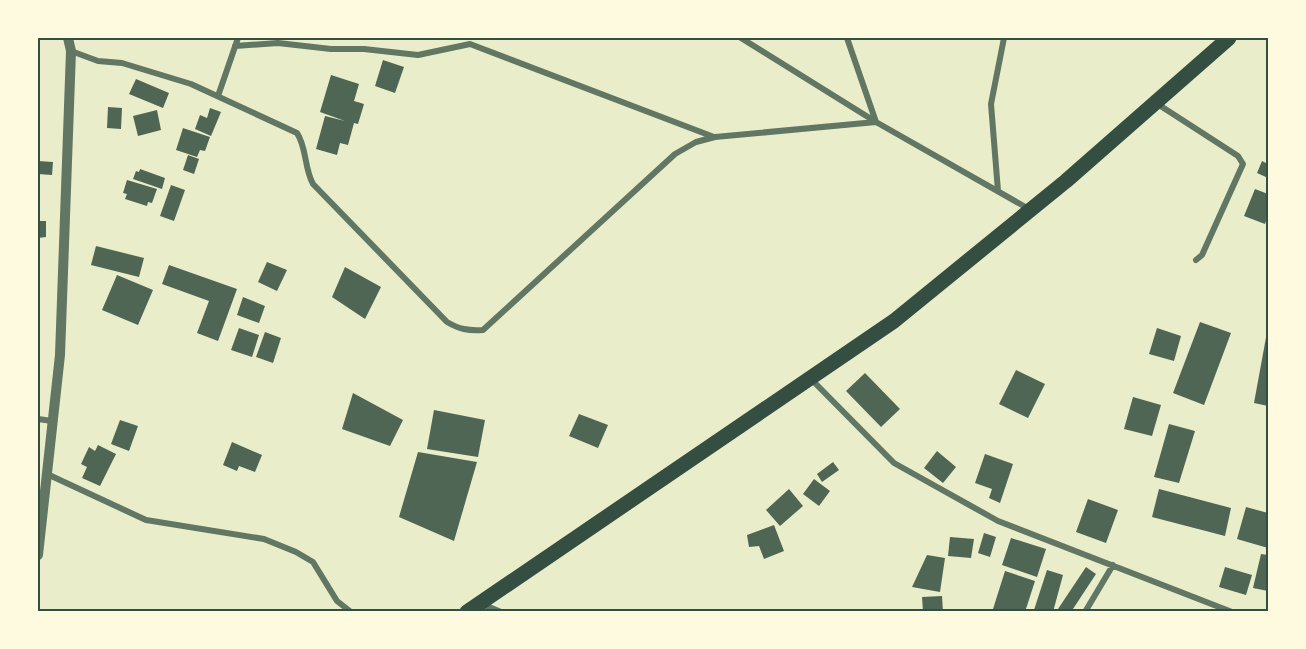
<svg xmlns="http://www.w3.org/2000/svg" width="1306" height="649" font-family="'Fira Sans',sans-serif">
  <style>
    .building { fill: #4f6655 }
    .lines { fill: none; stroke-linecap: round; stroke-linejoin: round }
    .minor { stroke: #617663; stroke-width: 6 }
    .tertiary { stroke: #617663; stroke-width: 10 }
    .primary { stroke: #344e41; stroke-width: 15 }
    .neatline { fill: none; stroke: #344e41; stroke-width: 2 }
  </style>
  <rect width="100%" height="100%" fill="#e9edc9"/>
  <path class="building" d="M383,60L404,67L395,93L375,86Z
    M331,75L359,84L354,101L364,104L358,124L354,123L348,145L340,143L337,155L316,149L325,116L345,121L320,112Z
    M136,79L169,93L163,108L129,94Z
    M108,107L122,108L121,129L107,128Z
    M210,108L221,112L211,136L195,129L200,115L207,118Z
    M157,110L161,130L138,136L133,116Z
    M183,128L210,137L205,151L200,150L197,157L176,150Z
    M188,155L199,159L194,174L183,170Z
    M38,161L53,162L52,175L38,174Z
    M1262,161L1268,164V178L1257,173Z
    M140,169L165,178L162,189L133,179L136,171L139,172Z
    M127,180L157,189L152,203L148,202L147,206L125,199L127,194L123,193Z
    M171,185L185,190L174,221L160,216Z
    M1255,189L1268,194V215L1265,224L1244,216Z
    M38,221H46V237L38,238Z
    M96,246L144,258L139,277L91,265Z
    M267,262L287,270L277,291L258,282Z
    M169,265L237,289L218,341L197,333L209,301L162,284Z
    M345,267L381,287L365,319L332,297Z
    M117,275L153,290L138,325L102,310Z
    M243,297L265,306L259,323L237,315Z
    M1200,322L1231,333L1204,405L1173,393Z
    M239,328L259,335L252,357L231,350Z
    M1157,328L1181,336L1174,361L1149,354Z
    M265,332L281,338L273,363L256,357Z
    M1267,332H1268V406L1254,403Z
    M1016,370L1045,384L1028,418L999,404Z
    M865,373L900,409L881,427L846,391Z
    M353,393L403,420L390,446L342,429Z
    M1133,397L1161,405L1152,436L1124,429Z
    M434,410L485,420L478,457L427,449Z
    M579,414L608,425L598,448L569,436Z
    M120,420L138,426L129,451L111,444Z
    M1169,424L1195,431L1179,483L1154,477Z
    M232,442L262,455L255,472L239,466L237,471L223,465Z
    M98,445L116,454L100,486L82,478L87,467L81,464L89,447L95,451Z
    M937,451L956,467L943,483L924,468Z
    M418,452L477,462L454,541L399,517Z
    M985,454L1013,464L1000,503L989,498L992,489L975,483Z
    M833,462L839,470L822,482L817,474Z
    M814,479L830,491L819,506L803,494Z
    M789,489L803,506L780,526L766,510Z
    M1159,489L1231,508L1225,536L1152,517Z
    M1088,499L1118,510L1106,543L1076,532Z
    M1246,507L1268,513V548L1237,539Z
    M774,525L784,551L764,559L759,546L749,547L747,535Z
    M984,533L996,537L990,557L978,553Z
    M950,537L974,539L971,558L948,556Z
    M1011,538L1046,549L1037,577L1002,565Z
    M1261,554L1268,555V591L1253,588Z
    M927,555L945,558L940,592L912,587Z
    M1086,567L1096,574L1071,612H1056Z
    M1225,567L1252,575L1246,595L1219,587Z
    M1047,570L1063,575L1053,612L1034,610Z
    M1005,571L1035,581L1025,612H1000L993,609Z
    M942,596L943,612H923L922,597Z"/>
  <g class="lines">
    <path class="minor" d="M741,38L876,122L1029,209
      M235,46L278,43L331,49H364L418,55L470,44L714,137
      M71,51L98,61L122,63L191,84L297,133C307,148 304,168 313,184L447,322C459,329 468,331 483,330L675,154L696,142L715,137L876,122L847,38
      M218,96L238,38
      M1156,103L1238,156L1243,164L1202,255L1196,260
      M998,191L991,104L1004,38
      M811,379L894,463L998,521L1232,612
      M38,419L52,421
      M47,474L146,520L264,539L296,552L313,562L337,601L351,612
      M482,604L501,612
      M1085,612L1113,565"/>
    <path class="tertiary" d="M38,555L60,355L71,51L68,38"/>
    <path class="primary" d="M467,612L894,321L1066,181L1229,38"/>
  </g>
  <rect width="1306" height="649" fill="none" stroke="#fefae0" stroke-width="78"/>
  <rect x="39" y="39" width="1228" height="571" class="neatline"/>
</svg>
